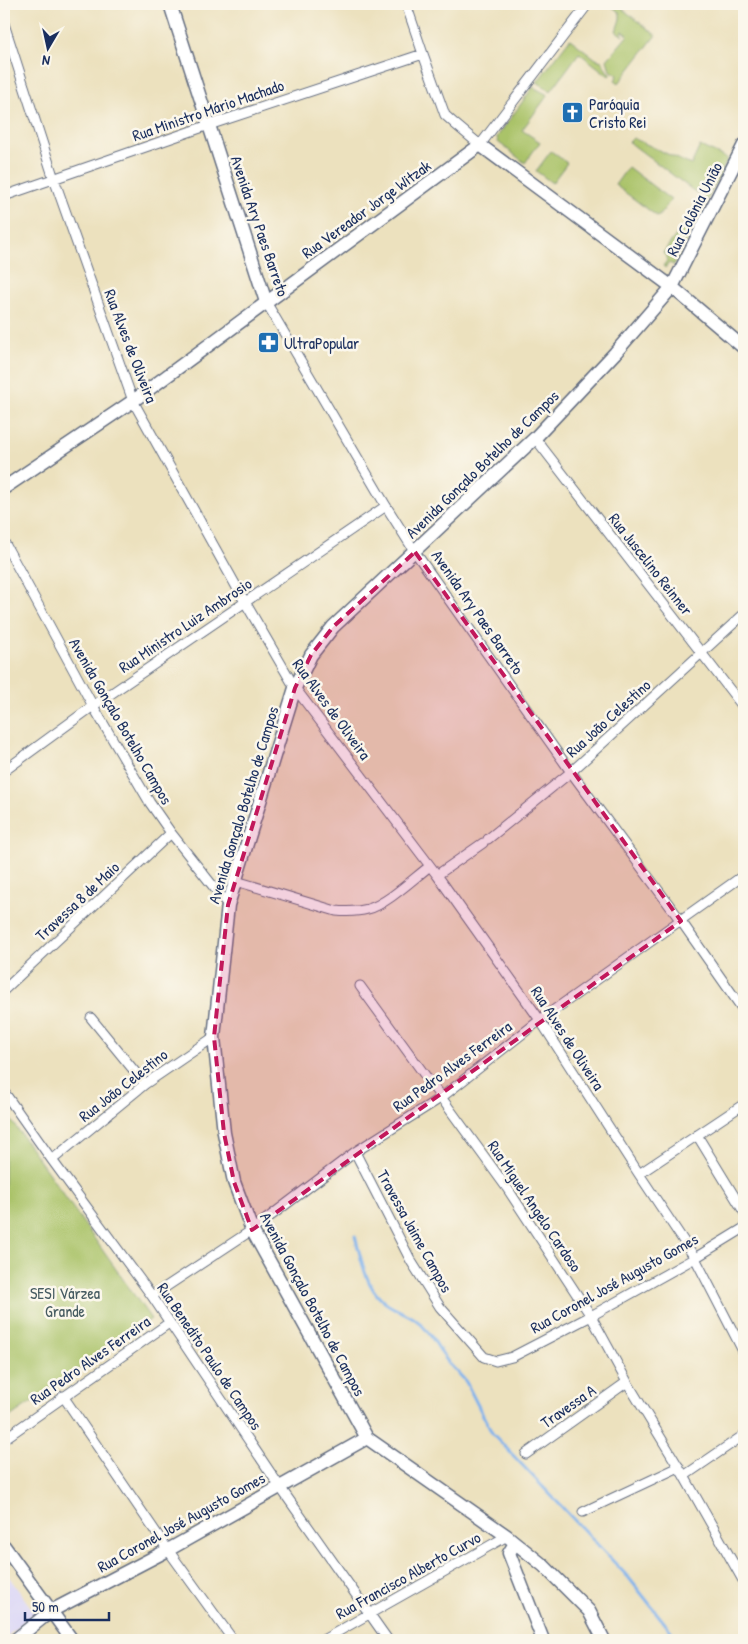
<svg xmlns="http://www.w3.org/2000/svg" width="748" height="1644" font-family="'Patrick Hand',sans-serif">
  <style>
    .built { fill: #dad6f7 }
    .green { fill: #aac369; stroke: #627964 }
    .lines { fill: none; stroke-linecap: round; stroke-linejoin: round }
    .stream { stroke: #7fb2ec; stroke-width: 3 }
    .street-casing { stroke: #646d80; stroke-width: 11 }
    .secondary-casing { stroke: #646d80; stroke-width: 15 }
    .street { stroke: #fff; stroke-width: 9 }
    .secondary { stroke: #fff; stroke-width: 12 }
    .marked { fill: #c2185b; fill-opacity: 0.2; stroke: #c2185b; stroke-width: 4; stroke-dasharray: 10 6; stroke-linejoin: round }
    .labels { text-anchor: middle; stroke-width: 5; stroke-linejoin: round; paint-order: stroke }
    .poi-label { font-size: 16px; fill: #1b2f5e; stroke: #fbf7ec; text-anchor: start }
    .street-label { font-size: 16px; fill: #1b2f5e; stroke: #fbf7ec }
    .park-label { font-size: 16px; fill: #465b61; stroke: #fbf7ec }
  </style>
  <rect width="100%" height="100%" fill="#fbf7ec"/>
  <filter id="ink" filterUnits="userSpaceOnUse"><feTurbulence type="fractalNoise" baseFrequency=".02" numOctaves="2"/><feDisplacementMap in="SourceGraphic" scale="10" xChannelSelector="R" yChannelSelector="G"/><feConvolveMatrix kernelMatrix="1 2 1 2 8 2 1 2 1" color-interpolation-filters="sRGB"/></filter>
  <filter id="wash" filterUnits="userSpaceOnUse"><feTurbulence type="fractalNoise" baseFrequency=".0096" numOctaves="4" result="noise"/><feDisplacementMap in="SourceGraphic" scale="20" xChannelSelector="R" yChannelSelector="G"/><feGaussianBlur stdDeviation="1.12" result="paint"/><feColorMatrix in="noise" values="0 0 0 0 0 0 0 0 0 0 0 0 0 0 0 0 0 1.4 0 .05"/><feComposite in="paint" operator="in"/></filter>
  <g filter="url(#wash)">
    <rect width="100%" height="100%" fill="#ece1be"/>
    <path class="built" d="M4,1570L34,1612L4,1639Z"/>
    <path class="green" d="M609,4H616L656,35L619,83L615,80L618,75L610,70L607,60L628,35L623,31L622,33L623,36L616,31L620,19V13Z
      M570,39L596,59L602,61L607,71L611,74L609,76L579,53L551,91L537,82Z
      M533,87L548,95L522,130L540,142L525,163L498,142L497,137Z
      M633,138L691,165L700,146L728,159L674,265L669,263L665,268L663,266L668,259L663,253L703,198L629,142Z
      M551,151L567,163L552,183L536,171Z
      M628,167L671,200L658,217L615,185Z
      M4,1110L151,1319L4,1421Z"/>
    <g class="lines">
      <path class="stream" d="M355,1236C361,1257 365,1285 382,1300C391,1309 405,1312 415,1319C430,1330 437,1348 448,1362C454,1370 461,1375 466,1382L492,1433L629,1578L678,1640"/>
    </g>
  </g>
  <g filter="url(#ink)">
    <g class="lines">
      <defs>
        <path id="street" d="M406,4L423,54L445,115L455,124L480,145L588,4
          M4,24L54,179L133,401L245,602L295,688L437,875L540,1020L639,1174L695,1258L744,1353
          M4,196L209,125L423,54
          M266,302L386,506L415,552L571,772L681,921L744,1011
          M535,438L744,708
          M4,542L93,706L150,803L171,833L228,905
          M4,771L93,706L386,506
          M488,839L571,772L744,614
          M437,875L483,843
          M236,881L336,911C347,912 357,912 368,909C387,904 414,878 430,866
          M360,986L507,1188L591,1316L627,1382L684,1476L744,1582
          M4,990L171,833
          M91,1018L145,1084
          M4,1092L52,1160L152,1296L280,1487L388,1640
          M697,1135L744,1212
          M355,1152L411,1261L440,1307L484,1357L496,1361L512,1357L591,1316L695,1258L744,1228
          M52,1160L145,1084L214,1037
          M639,1174L744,1104
          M152,1296L252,1230L355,1152L442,1097L540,1020L744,875
          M63,1396L168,1550L233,1640
          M4,1439L169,1323
          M526,1454L627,1382
          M684,1476L744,1435
          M583,1512L679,1467
          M323,1640L507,1536
          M741,1640L744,1639"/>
        <path id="secondary" d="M170,4L266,302
          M4,488L133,401L480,145L672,287L744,348
          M515,1543L509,1553L543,1640
          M4,1546L72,1640
          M15,1640L51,1611L168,1550L367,1438
          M604,1640L589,1611L544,1566L507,1536L367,1438L252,1230L234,1182L224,1133L214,1037L228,905L295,688L311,655L333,627L535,438L615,353L672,287L744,145"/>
      </defs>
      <use href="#street" class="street-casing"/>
      <use href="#secondary" class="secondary-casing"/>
      <use href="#street" class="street"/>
      <use href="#secondary" class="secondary"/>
    </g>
  </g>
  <path class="marked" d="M415,552L681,921L252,1230L234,1182L224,1133L214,1037L228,905L295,688L311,655L333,627Z"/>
  <defs>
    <symbol id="church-square" viewBox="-11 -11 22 22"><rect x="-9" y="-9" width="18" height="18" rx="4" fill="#1f6fb2" stroke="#fbf7ec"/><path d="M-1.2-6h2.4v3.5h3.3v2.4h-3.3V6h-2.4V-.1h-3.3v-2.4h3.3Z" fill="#fff"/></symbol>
    <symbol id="pharmacy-square" viewBox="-11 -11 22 22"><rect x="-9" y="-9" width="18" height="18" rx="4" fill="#1f6fb2" stroke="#fbf7ec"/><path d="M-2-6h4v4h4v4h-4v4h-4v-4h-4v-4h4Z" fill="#fff"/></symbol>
  </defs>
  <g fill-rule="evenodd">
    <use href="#church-square" x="560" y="100" width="25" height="25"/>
    <use href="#pharmacy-square" x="256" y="330" width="25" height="25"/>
  </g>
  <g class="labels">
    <g class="poi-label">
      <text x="589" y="110">Paróquia<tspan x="589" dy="18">Cristo Rei</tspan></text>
      <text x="284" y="349">UltraPopular</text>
    </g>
    <g class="street-label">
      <text transform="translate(208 110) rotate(-19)" y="6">Rua Ministro Mário Machado</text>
      <text transform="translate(366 209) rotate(-36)" y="6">Rua Vereador Jorge Witzak</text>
      <text transform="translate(694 209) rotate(-63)" y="6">Rua Colônia União</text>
      <text transform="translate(260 226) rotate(71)" y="6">Avenida Ary Paes Barreto</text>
      <text transform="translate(131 346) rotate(69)" y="6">Rua Alves de Oliveira</text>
      <text transform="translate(482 464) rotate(-44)" y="6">Avenida Gonçalo Botelho de Campos</text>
      <text transform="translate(651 564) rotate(52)" y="6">Rua Juscelino Reinner</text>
      <text transform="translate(478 612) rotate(55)" y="6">Avenida Ary Paes Barreto</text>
      <text transform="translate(185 625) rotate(-34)" y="6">Rua Ministro Luiz Ambrosio</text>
      <text transform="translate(332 709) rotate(54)" y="6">Rua Alves de Oliveira</text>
      <text transform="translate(608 718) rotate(-42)" y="6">Rua João Celestino</text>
      <text transform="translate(121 721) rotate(60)" y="6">Avenida Gonçalo Botelho Campos</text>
      <text transform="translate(243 805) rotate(-73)" y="6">Avenida Gonçalo Botelho de Campos</text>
      <text transform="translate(77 901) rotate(-43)" y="6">Travessa 8 de Maio</text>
      <text transform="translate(568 1038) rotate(57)" y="6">Rua Alves de Oliveira</text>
      <text transform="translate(452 1066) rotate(-36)" y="6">Rua Pedro Alves Ferreira</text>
      <text transform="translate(123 1085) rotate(-38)" y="6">Rua João Celestino</text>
      <text transform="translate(535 1206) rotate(56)" y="6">Rua Miguel Angelo Cardoso</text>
      <text transform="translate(415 1231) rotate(61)" y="6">Travessa Jaime Campos</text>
      <text transform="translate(614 1283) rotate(-29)" y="6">Rua Coronel José Augusto Gomes</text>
      <text transform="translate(313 1304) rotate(62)" y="6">Avenida Gonçalo Botelho de Campos</text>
      <text transform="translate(210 1356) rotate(56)" y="6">Rua Benedito Paulo de Campos</text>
      <text transform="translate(90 1360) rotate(-35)" y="6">Rua Pedro Alves Ferreira</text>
      <text transform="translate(568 1406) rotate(-35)" y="6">Travessa A</text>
      <text transform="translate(181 1522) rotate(-29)" y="6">Rua Coronel José Augusto Gomes</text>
      <text transform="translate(408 1575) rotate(-29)" y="6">Rua Francisco Alberto Curvo</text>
    </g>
    <g class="park-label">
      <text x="65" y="1299">SESI Várzea<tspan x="65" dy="18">Grande</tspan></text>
    </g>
  </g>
  <rect width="748" height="1644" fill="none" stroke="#fbf7ec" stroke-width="20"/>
  <g transform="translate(48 48) rotate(189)" stroke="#fbf7ec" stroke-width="4" paint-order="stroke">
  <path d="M0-4L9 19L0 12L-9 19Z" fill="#1b2f5e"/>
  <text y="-8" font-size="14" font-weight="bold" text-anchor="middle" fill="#1b2f5e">N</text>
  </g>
  <path d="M25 1612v8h84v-8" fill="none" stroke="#1b2f5e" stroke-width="2.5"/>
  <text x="32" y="1612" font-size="15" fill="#1b2f5e" stroke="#fbf7ec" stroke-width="4" paint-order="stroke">50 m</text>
</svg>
